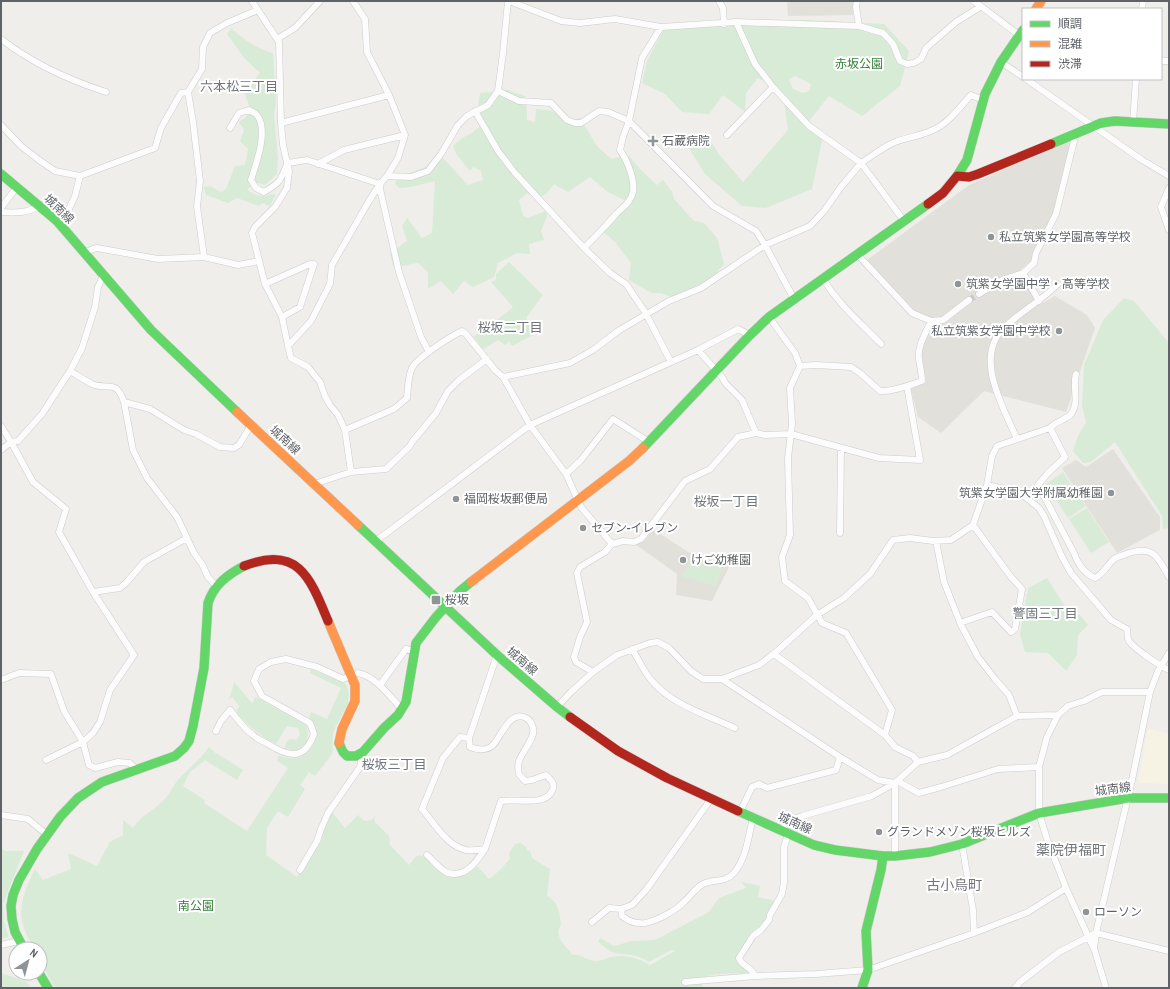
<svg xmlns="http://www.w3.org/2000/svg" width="1170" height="989" font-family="'Archivo Narrow','Noto Sans JP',sans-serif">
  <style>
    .commercial { fill: #f7f3e4 }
    .education { fill: #e2e0da }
    .green { fill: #d8ebd6; fill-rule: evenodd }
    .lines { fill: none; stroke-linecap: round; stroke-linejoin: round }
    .street-tunnel { stroke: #cbcbca; stroke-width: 6; stroke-dasharray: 6 3; stroke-linecap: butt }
    .street-casing { stroke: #cbcccc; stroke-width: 7 }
    .fast-casing { stroke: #cacacb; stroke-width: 10 }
    .slow-casing { stroke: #cacacb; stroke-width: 10 }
    .jam-casing { stroke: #cacacb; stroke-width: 10 }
    .street { stroke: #fdfcfc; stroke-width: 6 }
    .fast { stroke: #63d668; stroke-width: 9 }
    .slow { stroke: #ff974d; stroke-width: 9 }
    .jam { stroke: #b3261e; stroke-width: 9 }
    .poi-dot { fill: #919496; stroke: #fff; stroke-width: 1.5 }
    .labels { text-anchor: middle; stroke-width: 4; stroke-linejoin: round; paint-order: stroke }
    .park-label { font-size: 12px; fill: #348238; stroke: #fff }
    .poi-label { font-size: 12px; fill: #5f6368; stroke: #fff; text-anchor: start }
    .street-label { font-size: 12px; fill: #5f6368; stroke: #fff }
    .neighbourhood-label { font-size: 13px; fill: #70757a; stroke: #fff }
    .quarter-label { font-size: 14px; fill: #70757a; stroke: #fff }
  </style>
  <rect width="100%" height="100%" fill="#efeeea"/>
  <path class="commercial" d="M1148,729L1169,734V784L1139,783L1138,780Z"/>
  <path class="education" d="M787,1H853V15L788,16Z
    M1068,141L1071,142L1053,214L1046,231L1034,249L1031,261L1019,271L1039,305L1055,296L1087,315L1095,328L1066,412L984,391L941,433L918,417L911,389L926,382L921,350L932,324L917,313L867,260L969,185Z
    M1113,449L1160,517V530L1117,553L1062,468L1076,460L1086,467Z
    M653,529L688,552L729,567L712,601L676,595L677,574L635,544L646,539Z"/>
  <path class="green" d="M808,20L884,24L909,51L900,86L862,116L829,96L809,121L823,136L812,189L766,208L742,206L705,174L687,145L708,136L718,153L743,182L788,130L783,93L758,78L746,93L745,112L723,95L709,114L682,112L665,94L642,83L647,61L664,29ZM795,76L811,84L809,91L803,93L793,89L789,80Z
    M231,28C242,39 258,49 273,53L276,102L274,115L278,159L277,174L265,185L257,183L247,189C251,193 257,196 263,196C268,196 271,193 276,195L270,206L262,203L259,206L237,198L228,203L206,195L204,187L210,186L221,192L226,189L235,166L245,165L248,149L240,141L244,130L239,122L246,117L249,105L244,92C251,87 254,79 260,73L245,59L227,34Z
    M507,90L525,96L526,100L527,120L535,122L536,109L552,111L574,120L580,118L597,146L611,159L628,155L640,169L657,185L663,180L672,192L674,199L694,221L704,223L717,238L724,264L713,277L674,298L661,293H651L629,280L631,263L615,242L601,230L605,222L626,201L608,192L590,177L568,192L554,184L547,193L538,199L527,193L519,200L523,216L528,218L546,211L547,216L541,231L544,240L529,244L530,254L517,253L498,263L494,277L473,287L464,281L453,294L441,281L428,289V272L418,263C409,264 402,267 393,266L390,253L407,241L402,226L407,218L422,238L432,233L435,181L411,187L399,188L395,183L399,177L423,168L443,158L468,185L483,180L481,171L473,167L470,171L457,155L453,146L462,138L472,133L479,127L481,119L478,107L480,93Z
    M509,262L543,295L526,318L535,334L512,346L509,341L505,345L498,340L483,349L474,337L486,326L484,324L489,321L492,324L513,307L491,282L496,280V274Z
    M1124,298L1134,301L1169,343V528L1163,529L1162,516L1115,442L1091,462L1083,463L1073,451L1078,436L1086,422L1082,406L1084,365L1103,320Z
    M1063,472L1086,506L1068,518L1046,484Z
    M1087,508L1109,542L1091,553L1069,519Z
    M693,559L722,568L716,586L681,576Z
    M1047,578L1073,619L1079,614L1088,625L1078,635L1077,655L1066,671L1048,653L1025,652L1020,634L1028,588Z
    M311,669L346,684C355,704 340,714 334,731C331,739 334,746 332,753C331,757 318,771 315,776L309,772L300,785L305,789L288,817L278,811L267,828L266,855L297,877L322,840L323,831L332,812L345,828L358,815L364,821L371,820L375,817L374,821L389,836L390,842L389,844L409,865C414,859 416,853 424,856L448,877C458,878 470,873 477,866L489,879L500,870L510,859L509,853L515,844L521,843L527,848L526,850L530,851L532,858L550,869L547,896C558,901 560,914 561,925L558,930C559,934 559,939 562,942C565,947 570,950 572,955C581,953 587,961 596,961C601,961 606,958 611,957C626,954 638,958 650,965L675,951L671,950L649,962C638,954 627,955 615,953C609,952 603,945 598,942L600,938L614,946L632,941L655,940L709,912L719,898L746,888L741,882L760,886L758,897L776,901L764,924L751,933L736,958L737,962L752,973L717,974L704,977L702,988H55L40,961V949H34C15,916 19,903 35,869L43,880L71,869L68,853L97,866L110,842L123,835V820L133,828C140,816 153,811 163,801C169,795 172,788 177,781C188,769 200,760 209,747L214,752L243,770L237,780L205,760L190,772L183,786L205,800L204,803L247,831L288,768L277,761L279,755C305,768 328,738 309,717L311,712L327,719L341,688L310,673Z
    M234,682L252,703L256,697L306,725C310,734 308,746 297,750C293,751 288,749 284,749L287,741L290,739L297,740L300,734L298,728L287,726L276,744C260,736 249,726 237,713V709L240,707L232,697L228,700L231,694Z
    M1,847L5,851H24L3,904L4,923L9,937L1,939Z
    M1,973L27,982L31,988H1Z"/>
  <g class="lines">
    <path class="street-tunnel" d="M969,300L979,294"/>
    <defs>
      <path id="street" d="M252,1L279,42L281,123L283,145L289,171L287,188L275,207L255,227L252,233L265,284L282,317L288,346L311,321L330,284L332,265L369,201L380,184L307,160L288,163
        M353,1L365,19L367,52L389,95L405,135L398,158L387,176L380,184V189L399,272L421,337L429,352
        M509,1L561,21L580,23L615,19L661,27L736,22L755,64L773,87L727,135
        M719,1L723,8L724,24
        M857,1L856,7L859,26
        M974,1L1019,35
        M1142,9L1143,1
        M736,22L859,26L883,33L893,44L900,61L907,64L914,63L921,59L926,48L956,22L980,7
        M1,39C32,63 69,80 106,92
        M277,39L295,28L320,1
        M1161,61H1169
        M1001,62L1023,77
        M1026,79L1142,160L1169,176
        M773,87L809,126L861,163C872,156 883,147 895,142C908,137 921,136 933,130C949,123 960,107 971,95L983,100
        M498,91L519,101L551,103L567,120L575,123H581L599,111L608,112L629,121L713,206L756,231L765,245L794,299
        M475,111L498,151L515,173L584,248L610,273L626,284L645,312L671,362
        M281,123L389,95
        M1133,123L1136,79
        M1,125L21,146L39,160L55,171L80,176L155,148L161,128L181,93L188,92
        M230,128L239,113L249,110C251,111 255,113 257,115C269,130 256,164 251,180L256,188L264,192C280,183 281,180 287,164
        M318,164L344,150L405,135
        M387,176L411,177L428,171L441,154L458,125L467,116L488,105L498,91L503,53L508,1
        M1169,188L1161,207L1169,230
        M1,208L17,187
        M1,212C16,213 27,213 40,206
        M57,221L68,211L75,196L80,176
        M584,248C595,237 606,226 616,214C623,207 631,202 633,192C635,179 627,160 620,150L623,137L629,121L642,58L661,27
        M84,253L93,249L97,248L158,259L204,257L238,265L259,261
        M857,254L912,313L931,321L943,320L969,300
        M204,257L197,206L200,181L193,122L188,92L202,69L203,47L210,33L227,23L258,10
        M823,279C840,306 860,322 881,344
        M265,284L310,264H314L300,307L282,317
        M979,294L1002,280L1023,273
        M1039,301L1023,273L1034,263L1036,253L1056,214L1074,141L1072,135
        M769,317L795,353L800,366L790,388L792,424L788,458L790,535L782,557L785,581L808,598L822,623L846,633L892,710L885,735L895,747L913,756L918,762
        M288,346L291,358L308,367L320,382L325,396L330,405L338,415L345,430
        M698,350L722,377L726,384L742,400L756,433
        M800,366L816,365L851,367L860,373L880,391C893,392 910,385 922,381C922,374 920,367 919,359C917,346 926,333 931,321
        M70,371C77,375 84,380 92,384C108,391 116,378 124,402L133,450L147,478L177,517L194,553L202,564L208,577L216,586
        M503,377L570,363L593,350L618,331L645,315L669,301L701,288L765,245L810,226L824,211L841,187L861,163L904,221
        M124,402L150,409L184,430L196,434L220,447L234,448L239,445L251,425
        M1,426L11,442L33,482L66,509L59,532L93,592L134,655L110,690L100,722L93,733L83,742L46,760
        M1050,428L1065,457L1048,473L1038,485L1074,553C1077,563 1085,574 1095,578C1104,574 1107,565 1114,559C1118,556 1125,555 1129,553C1154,545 1158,558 1169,577
        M1017,439C1004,409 973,357 1004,328C1020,312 1041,301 1058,284
        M1,450L11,442L18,441L42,414L70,371L82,348L95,307L98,287L104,274
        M351,472L386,469L410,446L412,442L436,413L448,391L459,380L487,359
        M566,474L581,460L613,419L649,442
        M314,484L351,472L345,430L394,409L407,398C408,389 408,376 412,368C417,358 451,336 462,331L466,334L495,370L503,377L530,425L566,474L581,507L612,544L623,541L634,542L641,539L685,481L710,469L738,437L756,433L765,435L791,434L879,458L920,460L907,386
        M987,485L1014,491L1024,496L1039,508L1044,516L1062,557L1071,573L1111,620L1127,629C1128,632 1127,636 1128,639C1131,647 1160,666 1169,670
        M840,533L841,448
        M376,541L530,425L698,350L738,329L744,332L749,336
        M936,541L944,582L961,625L978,657L995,679L1009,695L1017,716
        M93,592L120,588L126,583L144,562L187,538
        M960,623L992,612L1011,632L1015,629L1022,589L1011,577L973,525
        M632,649C639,660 644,672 652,681C672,705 707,715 735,728
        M774,654L885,735
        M593,672L617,655L650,643L658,642L669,648L691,671L703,679H722
        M358,673C377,677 389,696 402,709
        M1,680L19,673L51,674L64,711L83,742L89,765L95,768L118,762L130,763L136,769
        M380,685L406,649L414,651
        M557,707L571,692L593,672L576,662L574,657L580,637L587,622L577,573L580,567L605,552L612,544
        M216,731L221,721L230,710C237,718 244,729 253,735C257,739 263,741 268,744C289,757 304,761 314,734L310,723L262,696L254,681L259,669L271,662L286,659L317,667L343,679L351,676
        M469,738L460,737L443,758L422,809C434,823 447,846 466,850C472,851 479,850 485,849L501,801C515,798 545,807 552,791C556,784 551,780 546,775L532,780L525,781L519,774C518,770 518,765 519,761C522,752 536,737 533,728C532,723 530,720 526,718C510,709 501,737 493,745C487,751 477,750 470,747L469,738L497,655
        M897,781L919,793L941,787L998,769L1039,767
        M740,812L752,787L759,784L767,788L836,770L840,757
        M1,815L28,819L46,834
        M782,831L786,822L802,816L872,796L895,783L918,762L947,755L1017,716L1058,715
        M962,844L973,910L974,933
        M427,855C433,860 441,871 448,873C466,878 477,861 485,849
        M895,856V783L878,780L840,757L722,679L759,665L776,652L817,615L844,598L870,574L893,540L910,538L933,541L951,540L973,525L987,485L992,456L997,446L1050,428C1056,421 1066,420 1071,414C1080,403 1072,386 1076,374
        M300,870L317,841L321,829L328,813L360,767L363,752
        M1066,888L1047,839L1039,813V767L1047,737L1058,715L1068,706L1084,701L1102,692H1150
        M621,909L622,916C628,921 636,924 645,923C657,921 677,910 685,901C691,896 695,888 703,884C714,878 724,884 734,873C747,857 748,837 753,818
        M592,922L609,908L621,909L632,905L646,890L711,799
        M1,945L19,941
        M755,976C752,967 741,966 739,958L753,936L761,930L769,920L770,915L782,894L784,882V847L788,834
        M685,982L755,976L816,974L868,970L974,933L1028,912L1066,888L1094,949
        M1015,988L1020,982L1059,952L1096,933L1169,951
        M1106,988L1094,948L1096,933L1132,780L1150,692L1158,671L1169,653"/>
      <path id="fast" d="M1051,144L1101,123L1115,121L1169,124
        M1,174L57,221L151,330L237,412
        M957,176L967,160L985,94L1001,62L1023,30
        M643,448L749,336L769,317L928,204
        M358,525L497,655L557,707L570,717
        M339,743L343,752L347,756H356L363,752L384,728L398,715L406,702L416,643L436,617L460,591L471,582
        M738,811L814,845L835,850L883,856H895L930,852L962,844L1039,813L1128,798H1169
        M24,949L15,932L12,919L11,906L13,895L19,880L37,849L60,817L78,798L102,782L175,756L184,748L189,741L193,726L204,668L208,603C214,585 227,575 244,566
        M39,973L48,988
        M862,988L868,970L866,931L881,870L883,856"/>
      <path id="slow" d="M1036,9L1041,1
        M237,412L358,525
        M471,582L629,461L643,448
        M328,621L355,685V701L342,729L339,743"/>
      <path id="jam" d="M928,204L943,193L957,176L969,177L978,174L1051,144
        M244,566C298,545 310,577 328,621
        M570,717L618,751L667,778L738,811"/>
    </defs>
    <use href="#street" class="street-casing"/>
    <use href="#fast" class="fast-casing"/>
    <use href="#slow" class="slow-casing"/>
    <use href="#jam" class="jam-casing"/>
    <use href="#street" class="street"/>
    <use href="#fast" class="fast"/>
    <use href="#slow" class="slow"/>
    <use href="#jam" class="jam"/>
  </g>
  <g class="poi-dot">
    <path d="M651 135h4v4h4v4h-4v4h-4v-4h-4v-4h4z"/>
    <circle cx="991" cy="237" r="4"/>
    <circle cx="958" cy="284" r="4"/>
    <circle cx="1059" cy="331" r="4"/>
    <circle cx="1111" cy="493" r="4"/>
    <circle cx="456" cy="499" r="4"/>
    <circle cx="583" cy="528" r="4"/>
    <circle cx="683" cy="560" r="4"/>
    <rect x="431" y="595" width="10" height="10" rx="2"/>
    <circle cx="879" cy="832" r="4"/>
    <circle cx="1086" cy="912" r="4"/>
  </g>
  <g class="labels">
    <g class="park-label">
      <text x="859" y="68">赤坂公園</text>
      <text x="196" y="910">南公園</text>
    </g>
    <g class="poi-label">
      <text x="662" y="145">石蔵病院</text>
      <text x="999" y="241">私立筑紫女学園高等学校</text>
      <text x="966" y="288">筑紫女学園中学・高等学校</text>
      <text x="1051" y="335" text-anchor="end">私立筑紫女学園中学校</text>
      <text x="1103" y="497" text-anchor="end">筑紫女学園大学附属幼稚園</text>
      <text x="464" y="503">福岡桜坂郵便局</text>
      <text x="591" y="532">セブン-イレブン</text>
      <text x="691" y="564">けご幼稚園</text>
      <text x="445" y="604">桜坂</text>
      <text x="887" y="836">グランドメゾン桜坂ヒルズ</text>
      <text x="1094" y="916">ローソン</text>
    </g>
    <g class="street-label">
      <text transform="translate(59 209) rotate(44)" y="4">城南線</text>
      <text transform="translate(285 440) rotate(43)" y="4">城南線</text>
      <text transform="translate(522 661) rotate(41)" y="4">城南線</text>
      <text transform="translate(1113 789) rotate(-7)" y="4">城南線</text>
      <text transform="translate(795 823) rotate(24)" y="4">城南線</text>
    </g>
    <g class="neighbourhood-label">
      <text x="239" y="91">六本松三丁目</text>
      <text x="510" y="332">桜坂二丁目</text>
      <text x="726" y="506">桜坂一丁目</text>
      <text x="1045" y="618">警固三丁目</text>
      <text x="394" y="769">桜坂三丁目</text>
    </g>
    <g class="quarter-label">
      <text x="1071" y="855">薬院伊福町</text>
      <text x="954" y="890">古小烏町</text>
    </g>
  </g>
  <rect width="1170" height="989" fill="none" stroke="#5f6368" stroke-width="4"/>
  <rect x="1022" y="8" width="140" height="72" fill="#ffffff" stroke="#bfc1c3"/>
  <rect x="1030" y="21" width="20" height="6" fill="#63d668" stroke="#bfc1c3"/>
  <text x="1058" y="28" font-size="12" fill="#5f6368">順調</text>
  <rect x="1030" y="41" width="20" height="6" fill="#ff974d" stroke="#bfc1c3"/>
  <text x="1058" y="48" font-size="12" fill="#5f6368">混雑</text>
  <rect x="1030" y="61" width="20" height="6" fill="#b3261e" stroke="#bfc1c3"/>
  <text x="1058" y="68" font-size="12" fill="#5f6368">渋滞</text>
  <g transform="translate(28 961) rotate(36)"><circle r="19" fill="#ffffff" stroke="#bfc1c3"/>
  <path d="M0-3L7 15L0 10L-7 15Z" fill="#919496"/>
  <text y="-6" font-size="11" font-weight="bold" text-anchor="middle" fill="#5f6368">N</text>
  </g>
</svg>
